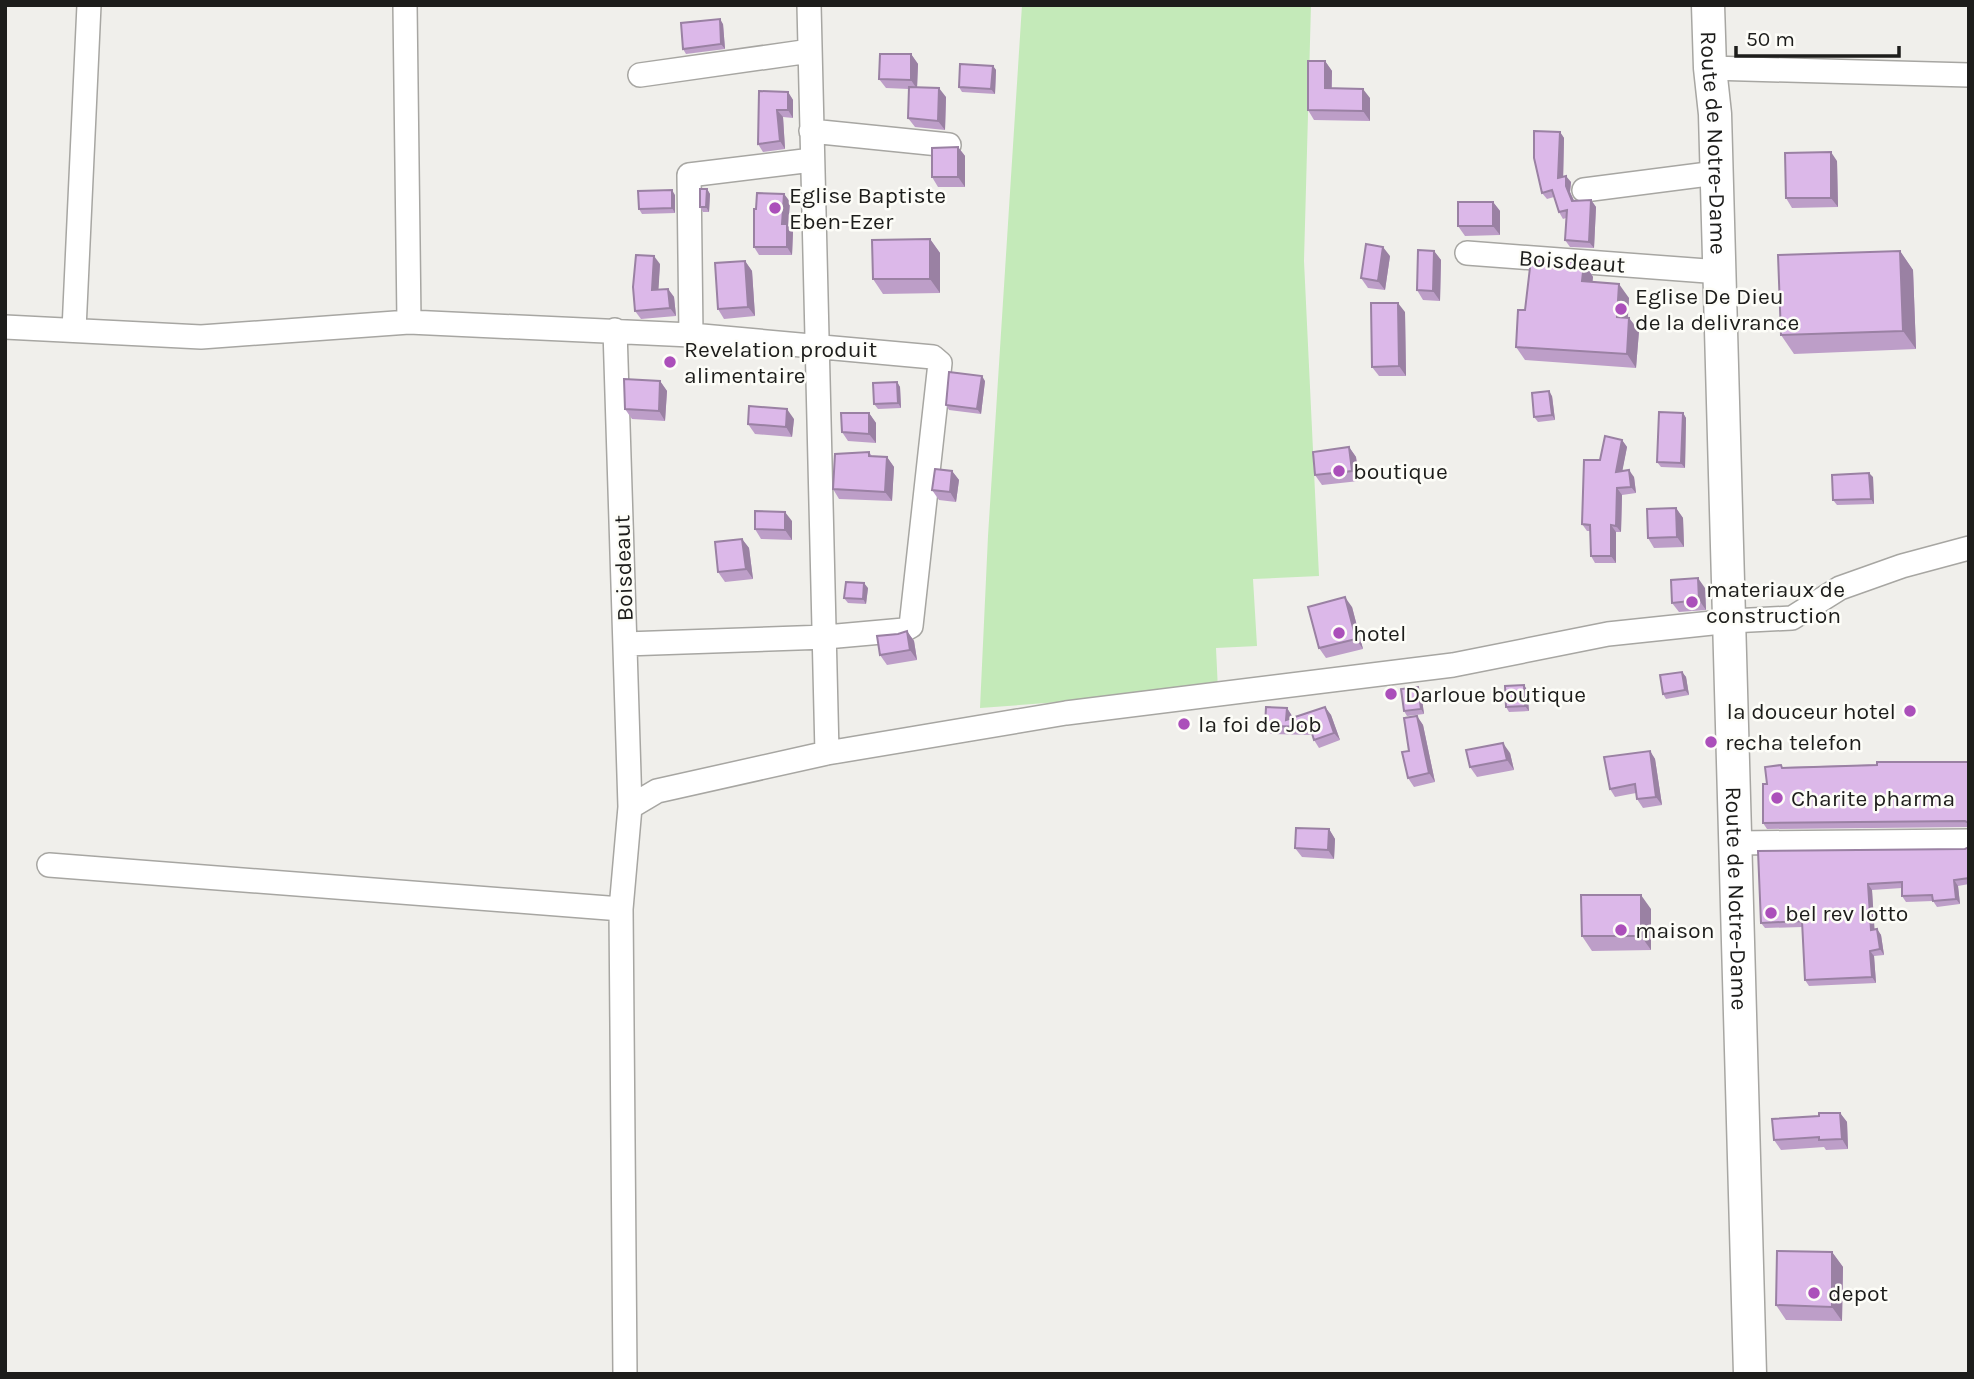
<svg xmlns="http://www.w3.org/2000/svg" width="1974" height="1379" font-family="Karla,sans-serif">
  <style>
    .green { fill: #c4eab9 }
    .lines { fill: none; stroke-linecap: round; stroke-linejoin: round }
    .street-casing { stroke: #a7a6a2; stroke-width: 26 }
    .secondary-casing { stroke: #a7a6a2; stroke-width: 35 }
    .street { stroke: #fff; stroke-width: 23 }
    .secondary { stroke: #fff; stroke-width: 32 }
    .wall { fill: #bd9ec8 }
    .shaded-wall { fill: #9a81a3 }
    .building { fill: #dcb8e9; stroke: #9a81a3; stroke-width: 2 }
    .poi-dot { fill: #ab4fba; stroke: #fdfdf8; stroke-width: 2.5 }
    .labels { text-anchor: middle; stroke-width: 5; stroke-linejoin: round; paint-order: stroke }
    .street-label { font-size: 23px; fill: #1d1d1b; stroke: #fdfdf8 }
    .poi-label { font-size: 23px; fill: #1d1d1b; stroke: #fdfdf8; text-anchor: start }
  </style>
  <rect width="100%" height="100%" fill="#f0efeb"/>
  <path class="green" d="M1022,5H1311L1304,261L1319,576L1253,579L1257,646L1216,648L1218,690L980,708L988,536Z"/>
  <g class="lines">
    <defs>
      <path id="street" d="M405,5L409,322
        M809,5L827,753
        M1710,68L1969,75
        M640,75L810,51
        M811,131L949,145
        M1584,190L1716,173
        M1467,253L1720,272
        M5,327L201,337L409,322L691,335L933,357L940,363L911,626L904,630L826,637L625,644
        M74,330L89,5
        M615,330L630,807L621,909L625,1374
        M691,335L689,175L812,160
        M630,807L657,791L827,753L1066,713L1453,665L1608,634L1731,621L1792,618L1840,588L1902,566L1969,548
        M1735,843L1969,841
        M49,865L621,909"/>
      <g id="secondary">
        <path id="s1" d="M1708,5L1710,68L1715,114L1750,1374"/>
      </g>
    </defs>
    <use href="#street" class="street-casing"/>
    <use href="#secondary" class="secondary-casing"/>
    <use href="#street" class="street"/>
    <use href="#secondary" class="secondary"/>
  </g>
  <path class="wall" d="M723,24L725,49L686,54L683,49Z
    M911,54L918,64L917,87L946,97L945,130L915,127L908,118L909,89L886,88L879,79Z
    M1325,61L1332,71V88L1370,98V121L1314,120L1308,110Z
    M993,66L996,70L995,94L962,92L959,87Z
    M788,92L793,100V118L783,117L785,149L763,152L758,144Z
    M1560,132L1564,138L1563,177L1571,182L1570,192L1574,201L1591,200L1596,207L1594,248L1570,247L1565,240L1566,218L1563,219L1559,212L1554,197L1547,199L1542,193Z
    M958,147L965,156V187H938L932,177Z
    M1837,161L1838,207L1792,208L1786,198Z
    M707,189L710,194L709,212H703L700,207Z
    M784,194L790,202L788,226L793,232L792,255H759L754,247L756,209Z
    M675,195V213L642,214L639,209Z
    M1493,202L1500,211V235L1465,236L1458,226Z
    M930,239L940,253V293L883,294L873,279Z
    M1434,251L1441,260L1440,301L1423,300L1417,290Z
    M1900,251L1913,270L1916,349L1794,354L1781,335Z
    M1390,256L1385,290L1368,288L1361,278Z
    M745,261L752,271L755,316L724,319L718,309Z
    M1584,263L1593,277L1592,282L1629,298L1628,318H1629L1639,331L1636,368L1525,360L1516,347L1525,310Z
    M660,264L658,289H668L674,297L676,316L641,319L635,311Z
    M1405,312L1406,376H1379L1372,367Z
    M660,381L667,391L665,421L632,419L625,409Z
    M985,381L981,414L949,410L946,405Z
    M897,382L900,387L901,408L878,409L874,404Z
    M1552,396L1555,420L1538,422L1534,417Z
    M869,413L876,423V443L848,441L842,432Z
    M1683,413L1686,418L1685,468L1661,467L1657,462Z
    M794,419L792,437L755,434L748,424Z
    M1622,440L1627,447L1622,471L1634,477L1636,493L1622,495L1621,532H1616V563H1595L1591,556L1590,531H1587L1582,524L1600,460Z
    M1349,447L1356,457L1359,481L1322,485L1315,475Z
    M869,452L872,456L887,457L894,467L892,501L839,499L833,489Z
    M952,471L959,480L956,502L939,500L932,490Z
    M1873,477L1874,504L1837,505L1833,500Z
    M1676,508L1683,518L1684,547L1654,548L1648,538Z
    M792,521V540L761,539L755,529Z
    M742,539L749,548L753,579L725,582L718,572Z
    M868,588L866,604L848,603L844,598Z
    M1705,588L1706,610L1679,612L1672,603Z
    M1352,607L1363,649L1326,658L1319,648Z
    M907,631L914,641L917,660L887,665L880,655L898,634Z
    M1682,672L1686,677L1689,695L1666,699L1663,694Z
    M1524,685L1527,690L1529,711L1509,712L1506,707Z
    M1421,692L1424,714L1407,716L1404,711Z
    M1325,707L1331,715L1340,740L1319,748L1314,740L1312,735L1271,734L1265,726L1287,708L1292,716V718Z
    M1417,716L1423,725L1435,782L1414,787L1408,778L1409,751Z
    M1650,751L1655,759L1662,805L1643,808L1637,799L1636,793L1615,797L1610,789Z
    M1510,753L1514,770L1477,777L1470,767Z
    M1969,762V827L1767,829L1763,823L1783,767Z
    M1329,829L1335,839L1334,859L1302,857L1295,848Z
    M1969,847V884L1958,886L1960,904L1937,907L1933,901L1906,902L1902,896V888L1872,890L1874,929H1877L1881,935L1884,955L1874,956L1876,983L1809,986L1805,980L1802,927L1765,928L1761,923Z
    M1651,909V950L1592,951L1582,936Z
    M1840,1113L1847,1122L1848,1149L1826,1150L1824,1147L1781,1150L1774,1140L1819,1116Z
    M1832,1252L1843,1267L1842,1321L1786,1320L1776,1305Z"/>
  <path class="shaded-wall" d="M720,19L723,24L725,49L721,44Z
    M911,54L918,64L917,89L911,80Z
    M1325,61L1332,71L1331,98L1325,88Z
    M993,66L996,70L995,94L991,89Z
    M939,88L946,97L945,130L938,121Z
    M1363,89L1370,98V121L1363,111Z
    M788,92L793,100V118L788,110Z
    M777,110L783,117L785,149L780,141Z
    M1560,132L1564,138L1563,184L1558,178Z
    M958,147L965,156V187L958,177Z
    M1831,152L1837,161L1838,207L1831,198Z
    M1566,176L1571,182L1570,192L1577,207L1572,201L1566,186Z
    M707,189L710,194L709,212L706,207Z
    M672,190L675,195V213L672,208Z
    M784,194L790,202L788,226L793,232L792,255L787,247L782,224Z
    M1591,200L1596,207L1594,248L1589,242Z
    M1493,202L1500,211V235L1493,226Z
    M930,239L940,253V293L930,279Z
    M1383,247L1390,256L1385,290L1378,281Z
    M1434,251L1441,260L1440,301L1433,291Z
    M1900,251L1913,270L1916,349L1903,331Z
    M654,256L660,264L658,298L652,290Z
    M745,261L752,271L755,316L748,307Z
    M1584,263L1593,277L1591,295L1582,281Z
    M1619,284L1629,298L1627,330L1617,317Z
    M668,289L674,297L676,316L670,308Z
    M1398,303L1405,312L1406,376L1399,366Z
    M1629,318L1639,331L1636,368L1627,354Z
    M982,376L985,381L981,414L977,409Z
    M660,381L667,391L665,421L659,411Z
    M897,382L900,387L901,408L898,403Z
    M1549,391L1552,396L1555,420L1552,415Z
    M787,409L794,419L792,437L786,427Z
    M869,413L876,423V443L869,434Z
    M1683,413L1686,418L1685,468L1681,463Z
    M1622,440L1627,447L1621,478L1616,472Z
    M1349,447L1356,457L1359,481L1352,471Z
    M887,457L894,467L892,501L885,492Z
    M1629,470L1634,477L1636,493L1631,487Z
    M952,471L959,480L956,502L950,492Z
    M1869,473L1873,477L1874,504L1871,499Z
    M1617,488L1622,495L1621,532L1616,526Z
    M1676,508L1683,518L1684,547L1677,537Z
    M785,512L792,521V540L785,530Z
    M1611,525L1616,532V563L1611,556Z
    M742,539L749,548L753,579L746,569Z
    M1698,578L1705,588L1706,610L1699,600Z
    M864,583L868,588L866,604L863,599Z
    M1345,597L1352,607L1363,649L1356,639Z
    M907,631L914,641L917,660L910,650Z
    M1682,672L1686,677L1689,695L1685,690Z
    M1524,685L1527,690L1529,711L1525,706Z
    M1418,687L1421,692L1424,714L1421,709Z
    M1325,707L1331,715L1340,740L1334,733Z
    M1287,708L1292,716V728L1286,720Z
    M1417,716L1423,725L1435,782L1429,773Z
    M1503,743L1510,753L1514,770L1507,760Z
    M1650,751L1655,759L1662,805L1656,797Z
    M1329,829L1335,839L1334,859L1328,850Z
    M1954,880L1958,886L1960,904L1956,899Z
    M1868,884L1872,890L1875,936L1871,930Z
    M1641,895L1651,909V950L1641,936Z
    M1877,929L1881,935L1884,955L1880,949Z
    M1870,951L1874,956L1876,983L1872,977Z
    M1840,1113L1847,1122L1848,1149L1842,1139Z
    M1832,1252L1843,1267L1842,1321L1832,1307Z"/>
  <path class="building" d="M720,19L721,44L683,49L681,23Z
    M880,54H911V80L879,79Z
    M1308,61H1325V88L1363,89V111L1308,110Z
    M960,64L993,66L991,89L959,87Z
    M909,87L939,88L938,121L908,118Z
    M759,91L788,92V110H777L780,141L758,144Z
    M1534,131L1560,132L1558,178L1566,176V186L1572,201L1591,200L1589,242L1565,240L1567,210L1559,212L1552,190L1542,193L1534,158Z
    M958,147V177H932V148Z
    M1831,152V198H1786L1785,153Z
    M700,189H707L706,207H700Z
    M672,190V208L639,209L638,191Z
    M757,193L784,194L782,224H787V247H754V209H756Z
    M1458,202H1493V226H1458Z
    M930,239V279H873L872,240Z
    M1366,244L1383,247L1378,281L1361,278Z
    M1418,250L1434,251L1433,291L1417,290Z
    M1900,251L1903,331L1781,335L1778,255Z
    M636,255L654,256L652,290L668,289L670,308L635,311L633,287Z
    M1531,259L1584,263L1582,281L1619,284L1617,317L1629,318L1627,354L1516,347L1518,310H1525Z
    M745,261L748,307L718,309L715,263Z
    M1371,303H1398L1399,366L1372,367Z
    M949,372L982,376L977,409L946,405Z
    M624,379L660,381L659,411L625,409Z
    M897,382L898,403L874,404L873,383Z
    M1549,391L1552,415L1534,417L1532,393Z
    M749,406L787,409L786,427L748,424Z
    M1659,412L1683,413L1681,463L1657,462Z
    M841,413H869V434L842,432Z
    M1605,436L1622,440L1616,472L1629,470L1631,487L1617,488L1616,526L1611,525V556H1591L1590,525L1582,524L1584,460H1600Z
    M1349,447L1352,471L1315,475L1313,452Z
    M869,452V456L887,457L885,492L833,489L835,454Z
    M935,469L952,471L950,492L932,490Z
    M1869,473L1871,499L1833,500L1832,475Z
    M1676,508L1677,537L1648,538L1647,509Z
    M755,511L785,512V530L755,529Z
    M742,539L746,569L718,572L715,542Z
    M1698,578L1699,600L1672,603L1671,580Z
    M846,582L864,583L863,599L844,598Z
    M1345,597L1356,639L1319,648L1308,607Z
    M907,631L910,650L880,655L877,636L898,634Z
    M1682,672L1685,690L1663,694L1660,675Z
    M1524,685L1525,706L1506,707L1505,686Z
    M1418,687L1421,709L1404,711L1401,689Z
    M1266,707L1287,708L1286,720L1325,707L1334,733L1314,740L1310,727L1265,726Z
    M1417,716L1429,773L1408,778L1402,752L1409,751L1404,718Z
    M1503,743L1507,760L1470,767L1466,750Z
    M1650,751L1656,797L1637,799L1635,784L1610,789L1604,757Z
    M1877,762H1969V823L1965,821L1763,823V784H1767L1765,767L1781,765L1782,768L1877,765Z
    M1296,828L1329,829L1328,850L1295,848Z
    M1969,847V878L1954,880L1956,899L1933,901L1932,895L1902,896V882L1868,884L1871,930L1877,929L1880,949L1870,951L1872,977L1805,980L1802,921L1761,923L1758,851L1965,849Z
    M1581,895H1641V936H1582Z
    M1819,1113H1840L1842,1139L1819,1140V1137L1774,1140L1772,1119L1819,1116Z
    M1777,1251L1832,1252V1307L1776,1305Z"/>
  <g class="poi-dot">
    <circle cx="775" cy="208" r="7"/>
    <circle cx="1621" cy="309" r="7"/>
    <circle cx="670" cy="362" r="7"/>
    <circle cx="1339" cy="471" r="7"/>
    <circle cx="1692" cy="602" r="7"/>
    <circle cx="1339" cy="633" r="7"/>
    <circle cx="1391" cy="694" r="7"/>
    <circle cx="1910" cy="711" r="7"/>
    <circle cx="1184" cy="724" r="7"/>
    <circle cx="1711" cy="742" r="7"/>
    <circle cx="1777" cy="798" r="7"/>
    <circle cx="1771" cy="913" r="7"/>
    <circle cx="1621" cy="930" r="7"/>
    <circle cx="1814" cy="1293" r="7"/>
  </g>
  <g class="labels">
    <g class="street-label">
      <text dy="8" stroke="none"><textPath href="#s1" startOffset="138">Route de Notre-Dame</textPath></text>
      <text transform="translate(1572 261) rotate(4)" y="8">Boisdeaut</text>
      <text transform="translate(623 568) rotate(-92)" y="8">Boisdeaut</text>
      <text dy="8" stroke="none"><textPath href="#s1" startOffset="894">Route de Notre-Dame</textPath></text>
    </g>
    <g class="poi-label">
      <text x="789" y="203">Eglise Baptiste<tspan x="789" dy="26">Eben-Ezer</tspan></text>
      <text x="1635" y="304">Eglise De Dieu<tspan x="1635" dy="26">de la delivrance</tspan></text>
      <text x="684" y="357">Revelation produit<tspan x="684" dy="26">alimentaire</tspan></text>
      <text x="1353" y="479">boutique</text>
      <text x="1706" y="597">materiaux de<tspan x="1706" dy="26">construction</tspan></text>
      <text x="1353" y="641">hotel</text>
      <text x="1405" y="702">Darloue boutique</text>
      <text x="1896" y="719" text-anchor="end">la douceur hotel</text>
      <text x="1198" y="732">la foi de Job</text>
      <text x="1725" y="750">recha telefon</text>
      <text x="1791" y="806">Charite pharma</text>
      <text x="1785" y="921">bel rev lotto</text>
      <text x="1635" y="938">maison</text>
      <text x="1828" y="1301">depot</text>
    </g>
  </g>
  <rect width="1974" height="1379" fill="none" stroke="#1d1d1b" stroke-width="14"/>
  <path d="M1736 46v10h163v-10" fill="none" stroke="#1d1d1b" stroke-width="3.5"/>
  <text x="1746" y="46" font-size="21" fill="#1d1d1b" stroke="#fdfdf8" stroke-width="5" paint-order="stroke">50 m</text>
</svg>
